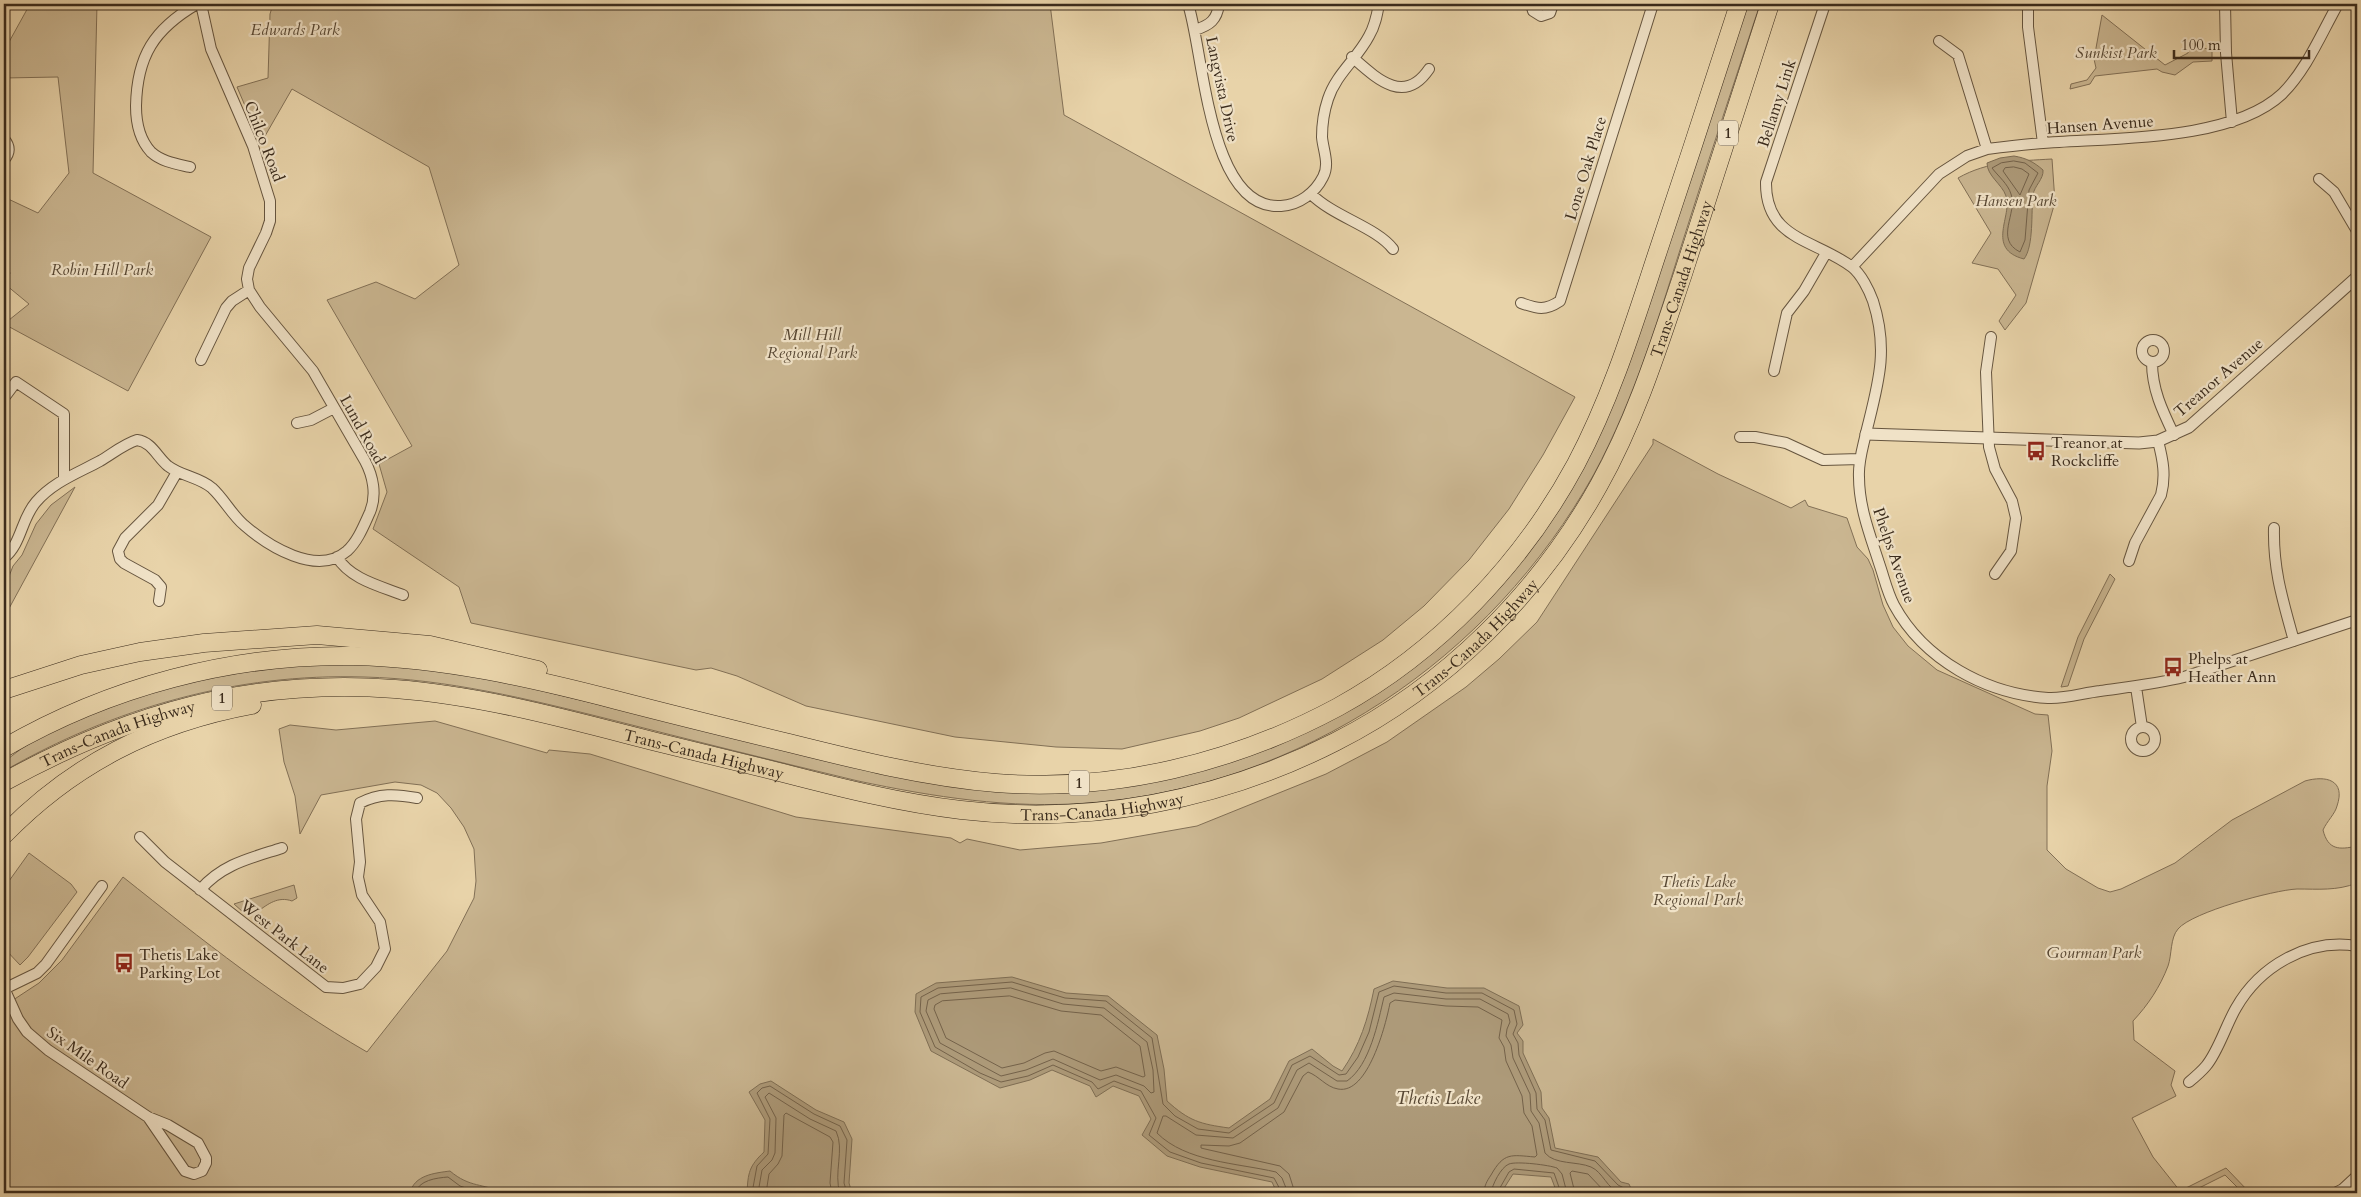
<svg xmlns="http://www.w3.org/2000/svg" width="2361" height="1197" font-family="Cardo,serif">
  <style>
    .green { fill: #cab691; stroke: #827056 }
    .water { fill: #ad9a79; stroke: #7f6e54 }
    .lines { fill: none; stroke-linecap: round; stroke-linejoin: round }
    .shore { stroke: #74624a; stroke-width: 1 }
    .minor-casing { stroke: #66553f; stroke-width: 12 }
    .tertiary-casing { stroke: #66553f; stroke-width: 13 }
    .motorway-casing { stroke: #3a2b1c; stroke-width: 19 }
    .minor { stroke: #f0e2c7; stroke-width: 10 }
    .tertiary { stroke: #f0e2c7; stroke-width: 11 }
    .motorway { stroke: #e8d3a9; stroke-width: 18 }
    .labels { text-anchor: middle; stroke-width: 4.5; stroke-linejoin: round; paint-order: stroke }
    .shield { fill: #f0e2c7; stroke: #71624f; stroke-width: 1 }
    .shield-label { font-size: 15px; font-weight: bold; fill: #3a2b1c }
    .park-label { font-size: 16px; font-style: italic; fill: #574733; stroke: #f0e2c7 }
    .street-label { font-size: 16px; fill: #3a2b1c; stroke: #f0e2c7 }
    .poi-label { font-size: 16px; fill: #3a2b1c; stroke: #f0e2c7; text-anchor: start }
    .water-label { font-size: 18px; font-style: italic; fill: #574733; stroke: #f0e2c7 }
  </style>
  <rect width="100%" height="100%" fill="#e8d3a9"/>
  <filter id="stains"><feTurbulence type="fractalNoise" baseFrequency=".004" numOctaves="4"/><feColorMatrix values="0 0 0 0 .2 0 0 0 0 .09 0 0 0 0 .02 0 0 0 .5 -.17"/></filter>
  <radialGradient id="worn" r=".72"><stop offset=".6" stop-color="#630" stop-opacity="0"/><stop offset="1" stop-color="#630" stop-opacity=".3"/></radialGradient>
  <path class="green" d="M30,4H97L93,173L211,237L128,391L4,324L29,304L6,285L10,273L4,261V197L38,213L69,173L58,77L4,78V51Z
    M273,4H1050L1064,115L1575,397L1543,455L1509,509L1469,560L1424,606L1383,640L1322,679L1239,718L1200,731L1122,749L1056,747L955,737L806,706L737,676L711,668L696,670L471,623L459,587L373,529L387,492L379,464L412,446L327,300L376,282L415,299L459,265L429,167L292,89L261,143L237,87L268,78L270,14Z
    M1747,4H1760C1735,80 1710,155 1686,231C1660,313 1635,398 1594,474C1491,659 1301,787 1088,803C1010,809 934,797 858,781C774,761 691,740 608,719C528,699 447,679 364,677C236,673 114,708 4,771V762L26,745L69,722L157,690L221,675L299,665L371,664L450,672L523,686L830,761L1125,786L1370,695L1559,507Z
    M2102,15L2165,65L2188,53L2191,43L2212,51V61L2193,62L2175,75L2162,72L2157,69L2095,76L2090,84L2070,89L2071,84L2087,80L2096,68L2094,59Z
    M2052,159L2055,202L2026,303L2005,330L1999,321L2016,295L1998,269L1972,263L1991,233L1958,178C1988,161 2019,161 2052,159Z
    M1653,439L1718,474L1791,508L1805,500L1808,506L1847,518L1857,547L1868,559L1873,570L1883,605L1893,627L1908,646L1937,670L2035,714L2048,715L2052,751L2047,786V850L2066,869L2098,888L2110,892L2121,889L2175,863L2232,820L2305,781C2326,775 2346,780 2337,806C2335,814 2327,821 2323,830C2328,850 2339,850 2357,846V883C2337,891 2318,889 2297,889C2274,890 2192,912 2178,929C2170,938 2172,955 2168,966C2160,987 2148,1005 2133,1021L2134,1040L2175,1071L2171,1085L2176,1096L2132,1118L2153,1157L2180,1191L2226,1168L2250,1193H2243L2225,1175L2189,1193H4V1006L39,983L62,960L123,877C201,939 280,1002 367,1052L447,951L474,898L476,881L474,849L464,827L451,808L437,793L421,785L395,782L321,795L300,834L295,796L284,762L279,729L290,725L336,730L435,721L547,753L549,750L590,754L796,817L951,838L960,843L967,839L1020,850L1101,843L1197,826L1326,774L1387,742L1466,687L1499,659L1537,622L1653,444Z
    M75,487L6,614L4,612V589L13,566L22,555L36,524L51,505Z
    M2110,574L2115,579L2084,639L2068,686L2061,687L2078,637Z
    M29,853L71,884L77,892L28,957L20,965L4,948V888Z
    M294,885L297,898L292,901C278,896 268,904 257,912L250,907L243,912L234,904Z"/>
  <path class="water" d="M2014,156C2026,158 2034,162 2043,170C2044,179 2034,186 2033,195C2031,212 2034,246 2024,259C1985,249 2013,215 2006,196C2002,184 1987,176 1987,163L2000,158Z
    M1012,977L1066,993L1108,996L1157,1035L1164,1069L1167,1101C1189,1121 1200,1124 1229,1128L1270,1099L1289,1061L1312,1049L1333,1066L1342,1071C1360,1045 1368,1019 1374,989L1393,981L1447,988H1484L1519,1006L1523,1025L1517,1033L1523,1041V1053L1541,1092L1542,1108L1549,1118L1555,1148L1598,1157L1621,1182L1629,1184L1633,1193H1557L1551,1177L1513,1174L1501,1193H1277L1272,1182L1200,1167L1167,1156L1142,1135L1151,1119L1139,1096L1113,1086L1096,1097L1090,1086L1052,1070L1030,1080L1000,1088L931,1051L915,1012L916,994L936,983Z
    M771,1081L816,1110L844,1122L852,1139L849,1183L852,1193H747C748,1173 749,1166 764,1152L765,1120L749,1092L760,1084Z
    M450,1171C470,1188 483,1183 503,1193H410C414,1175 435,1173 450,1171Z"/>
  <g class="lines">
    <path class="shore" d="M2014,161L2025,163L2038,173L2029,190L2025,240L2020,252C1994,239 2018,213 2011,194C2008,184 1998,176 1992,168L2001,163Z
      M2014,167L2022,169L2029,174L2020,195L2003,171L2005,168Z
      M1011,988L1063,1004L1104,1008L1147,1042L1153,1070L1154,1092L1151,1093L1144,1086L1116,1075L1100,1080L1053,1059L1026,1070L1001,1076L940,1043L926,1011L928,1000L940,994Z
      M1010,996L1061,1011L1101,1015L1140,1046L1145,1076L1143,1077L1116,1067L1101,1071L1054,1051L1045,1053L1024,1063L1002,1068L946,1038L934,1009L935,1005L942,1001Z
      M415,1193C419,1180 436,1178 448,1177L460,1186L475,1191L492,1193
      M752,1193L757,1166L768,1154L770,1119L757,1093L762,1088L770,1086L814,1114L840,1126L847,1140L844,1183L847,1193
      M758,1193L762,1170L772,1160L775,1153L776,1118L765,1097L769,1093L810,1119L836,1131C845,1150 833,1173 840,1193
      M766,1193L769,1174L778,1164L782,1156L784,1115L786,1113L830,1137L833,1142L830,1183L832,1193
      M1282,1193L1274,1178L1201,1163L1170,1152L1149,1135L1156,1118L1141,1091L1114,1081L1098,1089L1092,1082L1053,1065L1028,1076L1001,1082L980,1073L935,1047L920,1012L921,997L938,988L1012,982L1065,998L1106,1001L1152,1038L1163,1104L1175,1116L1198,1129L1229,1133L1274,1103L1292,1065L1310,1056L1339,1075L1346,1074L1358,1057L1369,1032L1379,992L1394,986L1446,993H1482L1514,1010L1517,1024L1513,1034L1518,1043L1519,1055L1536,1093L1537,1109L1545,1120L1551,1150L1595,1161L1618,1185L1626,1189L1628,1193
      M1288,1193L1282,1178L1276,1172C1237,1163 1186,1162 1157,1133L1163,1116H1166L1196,1135L1233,1138L1278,1108L1297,1070L1309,1063L1337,1081H1347C1370,1065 1378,1022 1384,997L1394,993L1446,999H1480L1508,1014L1510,1022L1507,1029L1506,1036L1511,1045L1513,1058L1530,1094L1531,1111L1539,1123L1545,1153C1555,1165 1577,1161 1591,1167C1603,1172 1607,1189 1620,1193
      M1295,1193L1289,1174L1280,1166L1205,1149L1201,1148V1145L1229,1146L1240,1143L1284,1112L1303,1076L1308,1072C1319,1076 1326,1087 1338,1089C1368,1095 1386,1024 1390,1003L1395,1000L1446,1006L1478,1007L1502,1020L1499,1038L1504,1047L1506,1061L1522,1096L1524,1113L1532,1126L1537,1155L1535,1157C1511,1155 1504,1152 1491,1175C1487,1181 1484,1186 1484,1193
      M1491,1193C1492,1185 1501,1167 1509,1164C1517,1161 1549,1165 1557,1168L1562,1174L1567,1193
      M1497,1193L1509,1172L1514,1169L1554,1173L1561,1193
      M1575,1193L1570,1173L1572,1171L1588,1174L1606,1193"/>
    <defs>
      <path id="minor" d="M1188,4C1204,52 1208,211 1281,206C1299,205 1315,193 1323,177C1330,164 1323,150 1322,137C1322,124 1324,111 1328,99C1336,74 1357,59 1369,36C1375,26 1377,15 1379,4
        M1531,4L1533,11L1541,16L1550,13L1553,4
        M1825,4L1766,182C1765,240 1815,239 1852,267C1861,274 1869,290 1873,301C1889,351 1878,384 1866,433C1863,447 1858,462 1859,477C1859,507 1870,535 1879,563C1884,577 1887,592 1894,605C1924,660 1986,694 2048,698C2065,699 2083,693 2100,691C2128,687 2156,684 2184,677L2357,620
        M2028,4V27L2043,143
        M2225,4L2226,53L2232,122
        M1195,30C1210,25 1217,20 1219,4
        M1939,41L1958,55L1987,149
        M1352,57C1376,78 1404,106 1429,69
        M4,139C10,146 10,153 4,160
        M190,167C177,164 162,162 151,152C139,139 136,123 136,106C137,56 154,29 197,4
        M2319,179L2334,192L2357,231
        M1311,194C1334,217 1376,227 1393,249
        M1852,267L1939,174L1967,156L1987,149C2011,146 2035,143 2059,142C2123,138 2234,139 2282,94C2307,69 2321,34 2338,4
        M1521,303C1538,309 1545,311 1560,301L1653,4
        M1991,337L1986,372L1989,447L1995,469L2012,501L2016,518L2011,551L1995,574
        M2142 351a11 11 0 1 1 22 0a11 11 0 1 1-22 0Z
        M201,360L226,308L232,301L249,290
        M2152,362C2152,389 2162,410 2174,435
        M1774,371L1787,313L1804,291L1826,253
        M4,398L16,382L64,414V479
        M297,423L311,420L334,408
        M1740,437H1755L1786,443L1823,460L1860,459
        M2274,528C2273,570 2283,601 2294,641
        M337,557C350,579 380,586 403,595
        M4,558C22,543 21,519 36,502C53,482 78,473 100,461C112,454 124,444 137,440C152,442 157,457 168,466C181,476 199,477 212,488C224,499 232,515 244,525C268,546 317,577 347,551C358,541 364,525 370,512C377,495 373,476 365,461L313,371L260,307L249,290L247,279L249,268L266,233L270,221V201L253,146L211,49L201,4
        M2129,561L2135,543L2161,495C2166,476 2163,460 2158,441
        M159,601L161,587L155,580L124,563L120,559L118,551L125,538L158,505L177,472
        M2136,687L2142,727
        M2131 739a12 12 0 1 1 24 0a12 12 0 1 1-24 0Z
        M140,837L165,862L326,987L343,988L360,984L376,967L385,949L380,922L362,895L358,877L360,862L356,819L360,803C379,793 396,794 417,798
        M200,890C222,864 251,858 282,848
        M4,988L18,1019L27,1032L48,1050L148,1117L168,1125L198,1143L206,1158V1163L202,1171L194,1174L185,1171L148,1117
        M4,989L37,973L46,964L102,886
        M2189,1082C2195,1077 2201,1072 2206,1066C2218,1052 2226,1025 2236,1008C2260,966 2308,938 2357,946
        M2335,1193L2343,1189L2357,1176"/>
      <path id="tertiary" d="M1866,434L2139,443L2158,441L2189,427L2357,277"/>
      <g id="motorway">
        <path d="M4,690L81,665L140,652L204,643L317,635L430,645L538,670"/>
        <path d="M4,748C109,687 232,654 354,656C443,658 531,678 616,700C674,715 731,729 789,743C857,760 925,777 996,783C1115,792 1234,763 1338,707C1438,652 1522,564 1576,464C1611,398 1633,327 1656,257C1684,173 1712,88 1739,4"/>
        <path id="s1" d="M4,782C128,713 252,678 395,689C474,695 552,715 629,735C680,748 731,760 783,773C841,788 901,803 961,810C1090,825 1219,801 1335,742C1446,686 1539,593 1599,485C1636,419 1659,345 1683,274C1712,184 1741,94 1770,4"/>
        <path d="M4,835C73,764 154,723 252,705"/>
      </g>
    </defs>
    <use href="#minor" class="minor-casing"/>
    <use href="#tertiary" class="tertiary-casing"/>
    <use href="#motorway" class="motorway-casing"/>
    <use href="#minor" class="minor"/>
    <use href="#tertiary" class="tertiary"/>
    <use href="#motorway" class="motorway"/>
  </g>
  <defs>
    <symbol id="bus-bare" viewBox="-9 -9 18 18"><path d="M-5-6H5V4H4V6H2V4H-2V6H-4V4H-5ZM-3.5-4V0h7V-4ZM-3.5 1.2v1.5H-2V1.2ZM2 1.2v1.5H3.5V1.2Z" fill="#8f2418" stroke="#f0e2c7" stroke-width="2.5" paint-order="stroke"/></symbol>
  </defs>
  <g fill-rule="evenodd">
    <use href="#bus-bare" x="2022" y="437" width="28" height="28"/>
    <use href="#bus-bare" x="2159" y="653" width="28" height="28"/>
    <use href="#bus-bare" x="110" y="949" width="28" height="28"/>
  </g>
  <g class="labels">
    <g class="shield">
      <rect x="1718" y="120.5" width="20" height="25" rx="4"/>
      <rect x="212" y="685.5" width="20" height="25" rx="4"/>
      <rect x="1069" y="770.5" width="20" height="25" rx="4"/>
    </g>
    <g class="shield-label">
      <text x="1728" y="138">1</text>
      <text x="222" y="703">1</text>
      <text x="1079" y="788">1</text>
    </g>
    <g class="park-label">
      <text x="295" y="35">Edwards Park</text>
      <text x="2116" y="58">Sunkist Park</text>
      <text x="2016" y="206">Hansen Park</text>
      <text x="102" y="275">Robin Hill Park</text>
      <text x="812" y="340">Mill Hill<tspan x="812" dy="18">Regional Park</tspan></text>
      <text x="1698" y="887">Thetis Lake<tspan x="1698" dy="18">Regional Park</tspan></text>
      <text x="2094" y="958">Gourman Park</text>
    </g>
    <g class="street-label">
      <text transform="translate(1223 89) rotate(78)" y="6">Langvista Drive</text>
      <text transform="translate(1776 103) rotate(-72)" y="6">Bellamy Link</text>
      <text transform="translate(2100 124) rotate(-4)" y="6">Hansen Avenue</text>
      <text transform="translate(265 141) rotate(69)" y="6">Chilco Road</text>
      <text transform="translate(1585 168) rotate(-73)" y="6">Lone Oak Place</text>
      <text dy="6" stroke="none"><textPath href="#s1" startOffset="1969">Trans-Canada Highway</textPath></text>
      <text transform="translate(2218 377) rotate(-41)" y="6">Treanor Avenue</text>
      <text transform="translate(363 429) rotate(61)" y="6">Lund Road</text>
      <text transform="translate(1895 555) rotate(71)" y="6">Phelps Avenue</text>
      <text dy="6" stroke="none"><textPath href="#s1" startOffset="1549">Trans-Canada Highway</textPath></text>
      <text dy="6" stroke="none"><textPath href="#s1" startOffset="124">Trans-Canada Highway</textPath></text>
      <text dy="6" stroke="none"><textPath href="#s1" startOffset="724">Trans-Canada Highway</textPath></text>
      <text dy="6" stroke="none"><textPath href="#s1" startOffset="1129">Trans-Canada Highway</textPath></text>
      <text transform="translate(285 936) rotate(38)" y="6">West Park Lane</text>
      <text transform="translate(88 1057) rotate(35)" y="6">Six Mile Road</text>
    </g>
    <g class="poi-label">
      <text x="2051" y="448">Treanor at<tspan x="2051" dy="18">Rockcliffe</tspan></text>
      <text x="2188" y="664">Phelps at<tspan x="2188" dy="18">Heather Ann</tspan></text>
      <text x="139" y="960">Thetis Lake<tspan x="139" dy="18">Parking Lot</tspan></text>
    </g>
    <g class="water-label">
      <text x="1438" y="1104">Thetis Lake</text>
    </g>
  </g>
  <rect width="2361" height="1197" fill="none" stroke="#e8d3a9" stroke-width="20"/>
  <rect x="5" y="5" width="2351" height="1187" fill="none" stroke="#3a2b1c" stroke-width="2.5"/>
  <rect x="10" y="10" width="2341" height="1177" fill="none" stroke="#3a2b1c"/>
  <path d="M2174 50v8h135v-8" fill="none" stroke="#3a2b1c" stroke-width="2.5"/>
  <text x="2181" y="50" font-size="15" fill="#3a2b1c" stroke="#f0e2c7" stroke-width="4" paint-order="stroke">100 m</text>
  <rect width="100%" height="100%" filter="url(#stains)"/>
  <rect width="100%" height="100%" fill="url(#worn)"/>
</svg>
